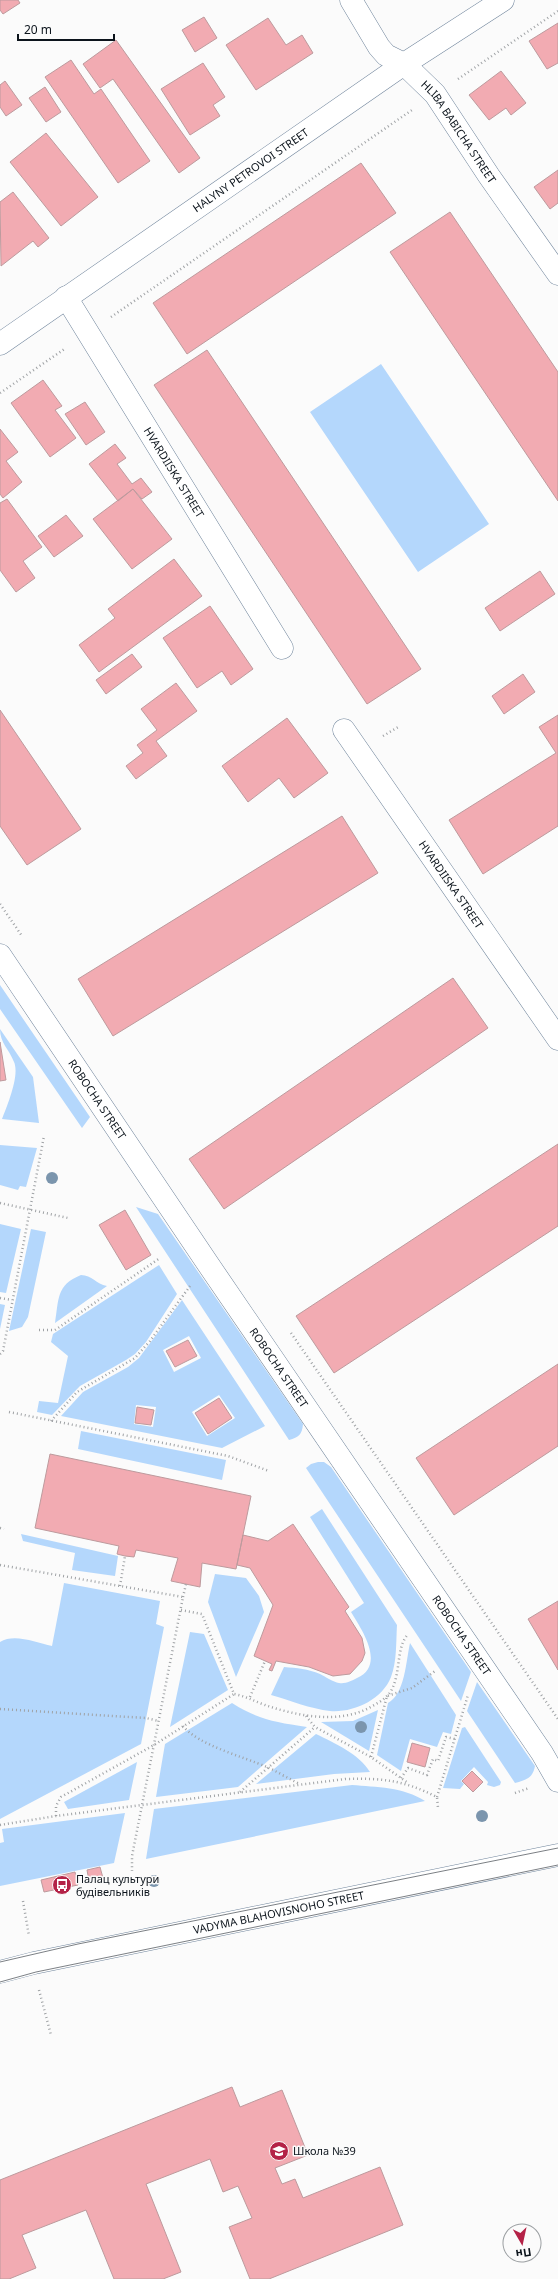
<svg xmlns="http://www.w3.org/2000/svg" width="558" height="2279" font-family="'Noto Sans',sans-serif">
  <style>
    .green { fill: #b4d7fc; fill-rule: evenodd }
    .building { fill: #f2abb2; stroke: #bd9a9d }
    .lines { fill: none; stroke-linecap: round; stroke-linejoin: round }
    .minor-casing { stroke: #70859c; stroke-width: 23 }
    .path { stroke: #9fa2a5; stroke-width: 2.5; stroke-dasharray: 1 3; stroke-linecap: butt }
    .minor { stroke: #fff; stroke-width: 22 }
    .tram { stroke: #7c8085; stroke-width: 1 }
    .tree { fill: #7b95ad }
    .labels { text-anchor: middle; stroke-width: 3; stroke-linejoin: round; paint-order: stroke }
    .street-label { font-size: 11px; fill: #0c141c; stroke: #fbfbfb }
    .poi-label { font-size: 11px; fill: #0c141c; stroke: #fbfbfb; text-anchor: start }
  </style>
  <rect width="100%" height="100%" fill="#fbfbfb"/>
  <path class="green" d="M381,364L489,524L418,572L310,412Z
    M0,985L90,1117L82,1128L0,1009Z
    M0,1029L33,1077L39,1123L2,1119C7,1106 20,1075 14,1062C9,1049 0,1043 0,1029Z
    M0,1145L37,1148L26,1187L20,1186L18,1190L0,1185Z
    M136,1207L158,1214L303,1424C302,1435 299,1437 289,1440Z
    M0,1224L21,1229L6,1293L0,1292Z
    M31,1229L46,1232L28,1317L22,1327L9,1331Z
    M159,1265L177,1294L146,1342L135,1354L126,1360L80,1386L52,1415L37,1412L39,1401L58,1403L68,1356L51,1342L53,1334Z
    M81,1275C92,1275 96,1284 107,1286L55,1323C59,1299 56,1285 81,1275Z
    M182,1300L265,1426L222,1448L61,1416L83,1392L128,1367L139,1358ZM189,1336L201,1358L174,1372L163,1350ZM219,1395L235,1418L207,1436L192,1412ZM136,1405L156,1407L153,1427L134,1424Z
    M0,1304L5,1305L0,1329Z
    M81,1431L226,1460L222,1480L78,1449Z
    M318,1462H324L331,1467L471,1672L461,1701L306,1468L311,1464Z
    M322,1509L397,1625C396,1641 397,1662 391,1677C382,1700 353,1713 330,1711C311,1709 289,1700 271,1695L284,1667C297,1668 308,1669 320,1674C326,1677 333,1682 339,1683C346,1684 351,1681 357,1678C386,1665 362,1630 351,1612L364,1603L310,1517Z
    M21,1534L118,1556L115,1576L72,1570L75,1553L23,1541Z
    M215,1574L246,1578L259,1596L264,1612L236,1677L208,1602Z
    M64,1583L160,1601L156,1624L164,1627L141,1744L0,1819V1642C15,1633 36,1643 52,1646Z
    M190,1632L204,1634L228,1690L170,1727Z
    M410,1643L456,1715L451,1734L443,1732L437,1747L410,1739L401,1771L377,1755L388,1703C405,1694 406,1661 410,1643Z
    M477,1682L535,1766C533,1778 526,1780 515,1783L467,1711Z
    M232,1703C259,1720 275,1722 307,1727L238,1787L156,1797L165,1744Z
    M378,1710L369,1751L321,1722L353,1721Z
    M465,1727L501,1782L500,1785L494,1787L487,1785L488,1782L474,1767L461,1781L464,1784L460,1789L443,1788L462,1728Z
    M316,1734C336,1744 358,1753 370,1772L334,1774L256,1784Z
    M137,1762L129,1800L68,1809L64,1802Z
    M352,1785C376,1787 404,1787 425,1801L146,1859L154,1809Z
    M125,1813L114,1863L0,1886V1843L4,1842L2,1829Z"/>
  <path class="building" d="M0,0H18L20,3L3,14L0,10Z
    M204,17L217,38L195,52L182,30Z
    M268,18L286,45L302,35L313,53L256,90L226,45Z
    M558,23V63L547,69L529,41Z
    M116,40L200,158L179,173L113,79L100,88L83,64Z
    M71,60L94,94L101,89L150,161L118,183L45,77Z
    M203,63L225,97L213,105L220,116L190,135L161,89Z
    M501,71L526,103L511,115L506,108L489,120L469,95Z
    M5,81L22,105L6,116L0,107V85Z
    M45,87L61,112L46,122L29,98Z
    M46,133L98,197L61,226L10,162Z
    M361,163L396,213L187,354L153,303Z
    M558,170V203L550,209L534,187Z
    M13,192L49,238L38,247L33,241L1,266L0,202Z
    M450,212L558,372V501L390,252Z
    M207,350L421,669L367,704L154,385Z
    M43,380L62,406L55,410L76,438L50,457L11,403Z
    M85,402L105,432L86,445L65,414Z
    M0,429L18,452L6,461L22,482L3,498L0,494Z
    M115,444L126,458L117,464L132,484L141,478L152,492L142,499L133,489L118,501L89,464Z
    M133,489L172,539L132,569L93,519Z
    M7,499L42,547L23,561L35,578L16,592L0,570V503Z
    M66,515L83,536L54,557L38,536Z
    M174,559L202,596L99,672L79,645L115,618L108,609Z
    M540,571L555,594L500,631L485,608Z
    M210,606L253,669L231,685L222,671L197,688L163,638Z
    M132,654L142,667L106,694L96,680Z
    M523,674L535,692L504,714L492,696Z
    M176,683L197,711L156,741L167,756L136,779L126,766L143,753L137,745L157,730L141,709Z
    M0,710L81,829L27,865L0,826Z
    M558,715V826L483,874L449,820L556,753L539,727Z
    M287,718L328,773L294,798L279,778L248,802L222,766Z
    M342,816L378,873L113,1036L78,979Z
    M453,978L488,1028L224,1209L189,1159Z
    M0,1042L6,1080L0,1081Z
    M558,1144V1226L334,1373L296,1316Z
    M125,1210L151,1255L126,1270L99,1225Z
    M188,1340L197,1356L175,1367L166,1351Z
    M558,1364V1446L454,1515L416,1458Z
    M219,1398L232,1418L208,1434L195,1413Z
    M137,1407L154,1410L151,1425L135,1423Z
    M50,1454L251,1496L236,1569L202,1563L200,1587L171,1581L178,1558L136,1550L134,1557L125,1556L117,1554L119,1546L35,1528Z
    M293,1524L349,1607L345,1611L362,1638L365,1653L362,1661L350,1674L333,1676L309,1667L276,1661L272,1671L269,1670L272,1664L254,1656L273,1605L250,1568L237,1565L243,1535L268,1541Z
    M558,1601V1670L528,1619Z
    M412,1743L430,1748L425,1767L407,1762Z
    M472,1771L483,1782L473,1792L462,1781Z
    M100,1867L103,1878L89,1881L87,1870Z
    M75,1872L78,1885L44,1892L41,1880Z
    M232,2087L240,2107L282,2090L308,2155L275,2168L282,2184L295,2179L303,2198L380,2167L403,2225L269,2279H250L229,2227L252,2218L238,2186L223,2192L210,2159L146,2184L181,2272L163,2279H114L86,2210L22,2235L36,2268L9,2279H0V2180Z"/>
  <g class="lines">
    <defs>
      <g id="minor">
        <path id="s1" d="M351,0L379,47L386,55L404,64L435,94L489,176L558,274"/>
        <path id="s2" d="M66,297L282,648"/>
        <path id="s3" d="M0,344L404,64L503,0"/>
        <path id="s4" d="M344,730L558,1039"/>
        <path id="s5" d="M0,955L208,1264L542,1753L558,1781"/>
        <path id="s6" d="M0,1972L34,1963L558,1855"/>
      </g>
    </defs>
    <use href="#minor" class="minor-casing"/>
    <path class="path" d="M458,79L558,11
      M111,317L412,110
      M0,393L66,348
      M383,736L400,726
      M0,904L22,936
      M0,1203L68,1218
      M0,1298L12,1300
      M39,1330H55L160,1258
      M291,1333L558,1719
      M0,1354L3,1351L44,1136
      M9,1412L228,1456L269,1471
      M51,1421L77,1392L135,1358L150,1341L190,1286
      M0,1528L4,1529
      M0,1565L183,1597L132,1856V1871
      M120,1586L125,1556
      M183,1597L186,1584
      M181,1610L202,1614L234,1694C245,1696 254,1701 265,1705C297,1716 338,1724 369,1708C378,1703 388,1698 392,1689C401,1671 396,1648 408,1634
      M250,1697L265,1661
      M0,1709L146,1718L159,1721
      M306,1716L315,1727L371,1757L408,1783
      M183,1726C198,1745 244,1757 267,1767C278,1772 289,1779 300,1784
      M371,1757L387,1696L412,1688L435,1671
      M401,1778L408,1768L427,1775L433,1759L438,1761L446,1737L455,1739
      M240,1792L315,1727
      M515,1793L529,1788
      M437,1797L468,1695
      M56,1816V1806L61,1797L154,1745L234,1694
      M0,1825L56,1816L345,1779C383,1778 403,1780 437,1797L438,1808
      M23,1901L29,1936
      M39,1990L51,2035"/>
    <use href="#minor" class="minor"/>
    <path class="tram" d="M0,1962L78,1944L558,1848
      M0,1982L36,1972L148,1949L558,1865"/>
  </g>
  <g class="tree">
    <circle cx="52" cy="1178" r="6"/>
    <circle cx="361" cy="1727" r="6"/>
    <circle cx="482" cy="1816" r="6"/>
    <circle cx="154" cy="1881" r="6"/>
  </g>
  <defs>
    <symbol id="bus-disc" viewBox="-11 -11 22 22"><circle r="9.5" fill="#b42247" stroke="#fbfbfb"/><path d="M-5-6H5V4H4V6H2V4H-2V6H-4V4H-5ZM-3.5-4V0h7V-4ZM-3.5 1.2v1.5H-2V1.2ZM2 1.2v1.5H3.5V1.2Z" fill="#fff"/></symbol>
    <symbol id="school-disc" viewBox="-11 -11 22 22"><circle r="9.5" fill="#b42247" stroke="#fbfbfb"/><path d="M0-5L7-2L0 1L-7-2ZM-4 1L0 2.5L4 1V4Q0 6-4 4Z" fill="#fff"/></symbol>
  </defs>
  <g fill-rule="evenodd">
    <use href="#bus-disc" x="51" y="1874" width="22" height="22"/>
    <use href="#school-disc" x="268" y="2140" width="22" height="22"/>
  </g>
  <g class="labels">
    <g class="street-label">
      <text dy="4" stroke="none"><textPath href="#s1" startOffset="173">HLIBA BABICHA STREET</textPath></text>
      <text dy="4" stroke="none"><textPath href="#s3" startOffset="305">HALYNY PETROVOI STREET</textPath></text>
      <text dy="4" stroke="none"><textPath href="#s2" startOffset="206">HVARDIISKA STREET</textPath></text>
      <text dy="4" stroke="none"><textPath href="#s4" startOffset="188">HVARDIISKA STREET</textPath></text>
      <text dy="4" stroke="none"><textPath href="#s5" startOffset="174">ROBOCHA STREET</textPath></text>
      <text dy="4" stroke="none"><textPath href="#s5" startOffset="498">ROBOCHA STREET</textPath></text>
      <text dy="4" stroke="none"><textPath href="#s5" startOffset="822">ROBOCHA STREET</textPath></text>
      <text dy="4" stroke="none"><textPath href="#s6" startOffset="285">VADYMA BLAHOVISNOHO STREET</textPath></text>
    </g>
    <g class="poi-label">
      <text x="76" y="1883">Палац культури<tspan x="76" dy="13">будівельників</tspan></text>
      <text x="293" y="2155">Школа №39</text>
    </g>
  </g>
  <g transform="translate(522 2243) rotate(171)"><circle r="19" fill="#fbfbfb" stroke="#9b9fa2"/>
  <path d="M0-3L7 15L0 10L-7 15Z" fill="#b42247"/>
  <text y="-6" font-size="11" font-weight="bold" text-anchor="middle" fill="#0c141c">Пн</text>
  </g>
  <path d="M18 34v6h96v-6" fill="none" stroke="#0c141c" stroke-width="2"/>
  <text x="24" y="34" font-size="12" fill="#0c141c" stroke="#fbfbfb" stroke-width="3" paint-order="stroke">20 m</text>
</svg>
